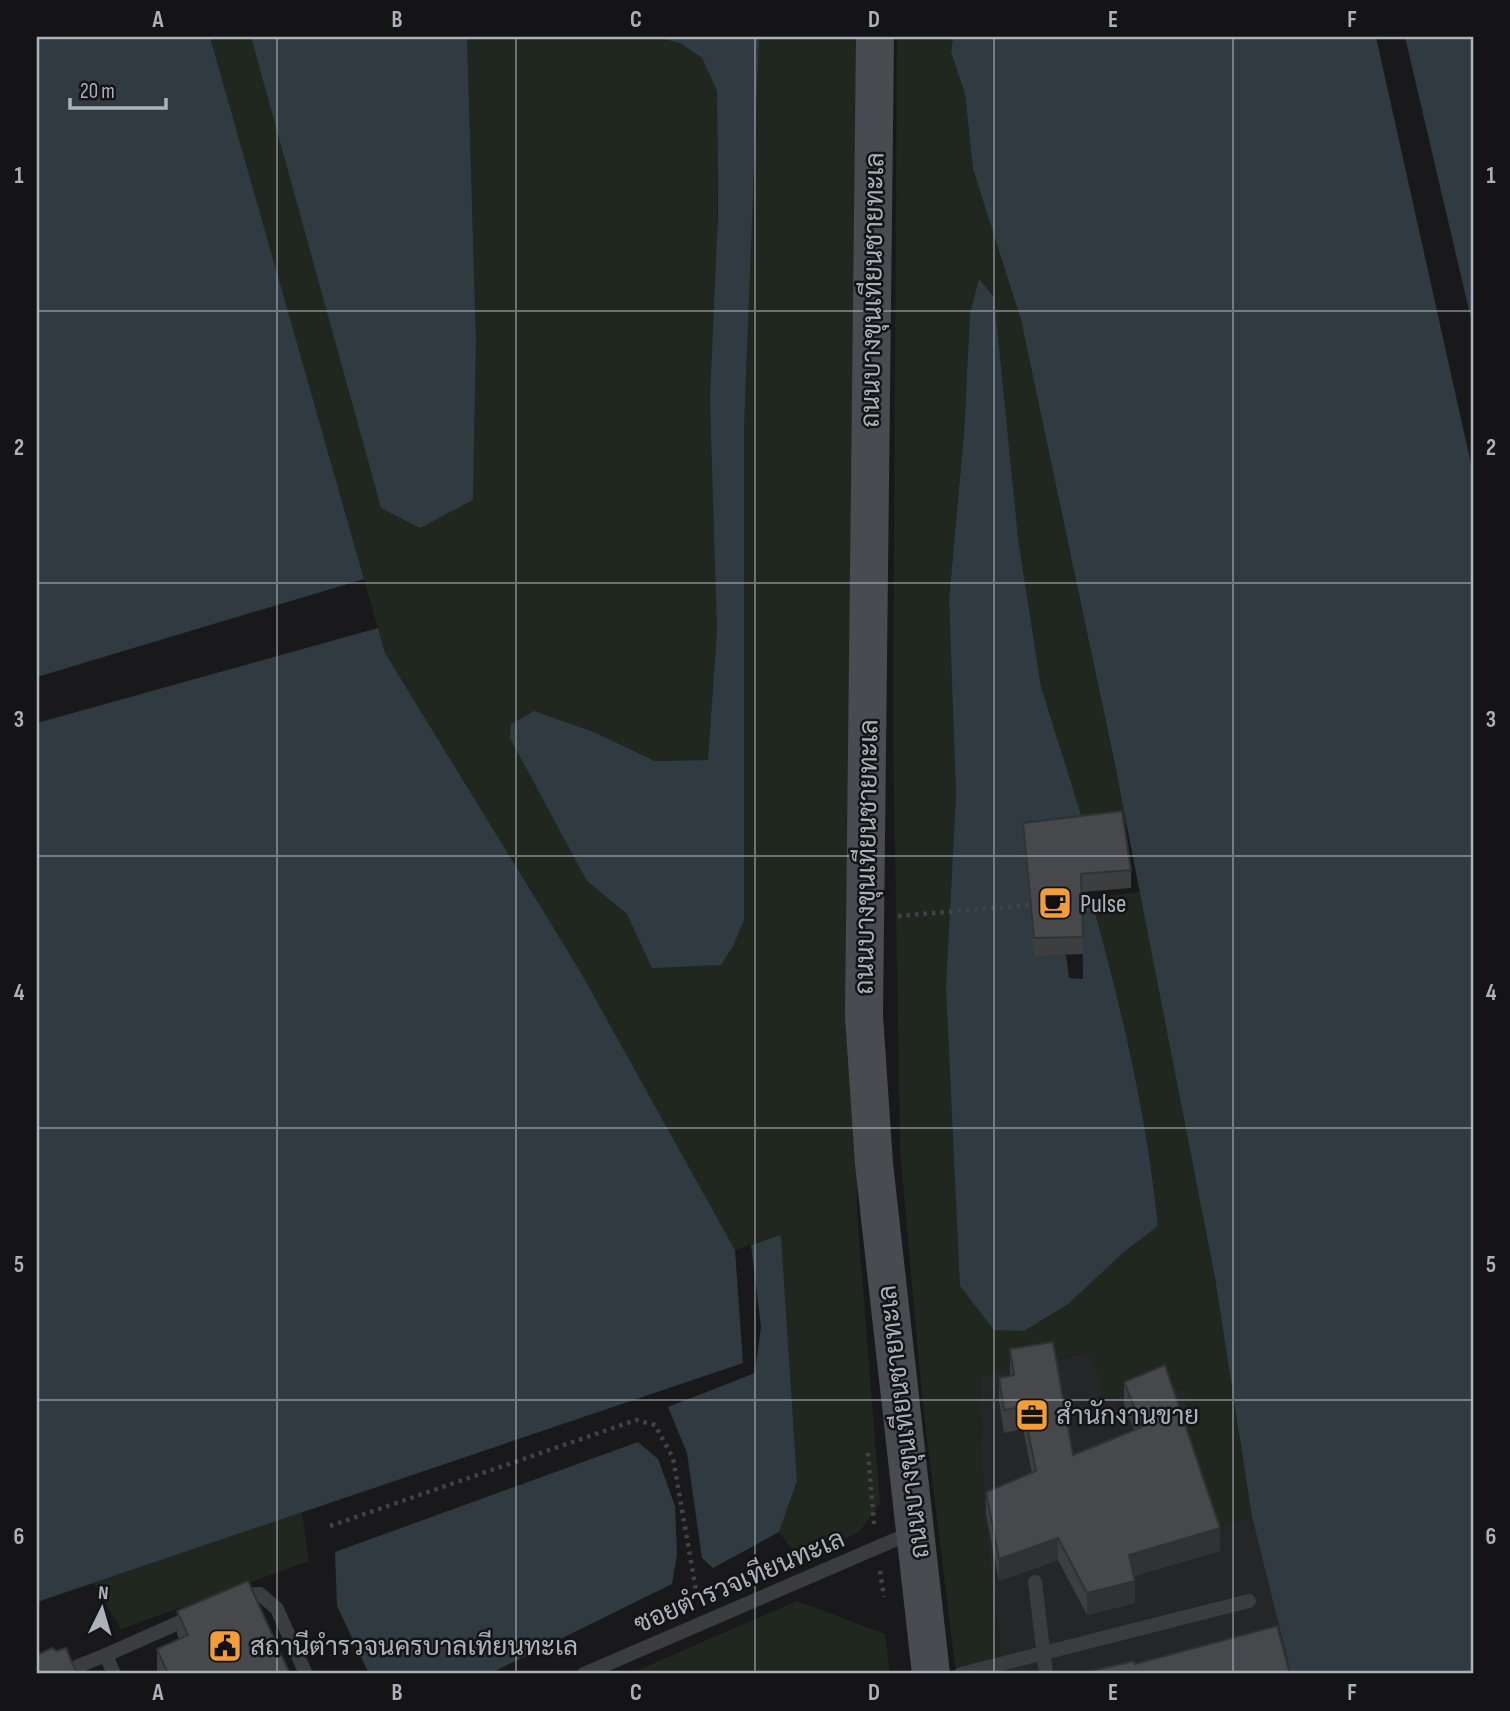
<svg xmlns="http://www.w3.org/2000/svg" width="1510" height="1711" viewBox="0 0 1510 1711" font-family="'Sofia Sans Condensed',Sarabun,sans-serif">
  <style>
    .built { fill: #252628 }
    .green { fill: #1f271f }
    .water { fill: #2f3b40 }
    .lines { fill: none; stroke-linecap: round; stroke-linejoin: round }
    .path { stroke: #404347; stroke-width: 4.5; stroke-dasharray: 3.5 5; stroke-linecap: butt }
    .lane { stroke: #3a3c40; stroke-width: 14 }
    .secondary { stroke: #484b50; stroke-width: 38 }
    .wall { fill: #3c3e40 }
    .shaded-wall { fill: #313234 }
    .building { fill: #46484b; stroke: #313234; stroke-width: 2 }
    .grid { fill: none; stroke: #acb2bb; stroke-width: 2; stroke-opacity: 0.55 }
    .labels { text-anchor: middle; stroke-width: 5; stroke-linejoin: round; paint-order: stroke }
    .street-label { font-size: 26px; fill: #acb2bb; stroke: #141416 }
    .poi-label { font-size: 26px; fill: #acb2bb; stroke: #141416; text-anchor: start }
    .neatline { fill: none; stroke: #acb2bb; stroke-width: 2.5 }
    .grid-label { font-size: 23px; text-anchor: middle; font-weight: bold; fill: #acb2bb }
  </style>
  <rect width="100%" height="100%" fill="#19191b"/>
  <path class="built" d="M 1092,1352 L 1106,1398 L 1186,1388 L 1186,1428 L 1217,1527 L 1252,1517 L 1291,1674 L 1003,1674 L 983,1511 L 979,1375 Z"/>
  <g class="green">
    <path d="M 210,37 L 251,37 L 381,508 L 473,500 L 476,340 L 467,37 L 655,37 L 680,43 L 702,58 L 717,91 L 717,629 L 708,760 L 655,761 L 594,732 L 534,711 L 587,881 L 627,914 L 721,965 L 759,37 L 856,37 L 857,1213 L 880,1504 L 859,1532 L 800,1561 L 779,1532 L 797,1481 L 781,1235 L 735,1250 L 580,971 L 385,653 Z"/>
    <path d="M 897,37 L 953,37 L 951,52 L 965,94 L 973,169 L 1021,320 L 1127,824 L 1083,821 L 1041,688 L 1018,538 L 970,314 L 964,433 L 949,600 L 956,795 L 946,986 L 1125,1251 L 1158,1226 C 1147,1116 1121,1005 1091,898 L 1140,892 L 1215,1278 L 1252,1517 L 1217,1527 L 1186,1428 L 1186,1388 L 1105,1398 L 1091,1352 L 979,1375 L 983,1511 L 1003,1674 L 956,1674 L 922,1397 L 900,1149 L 893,725 Z"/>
    <path d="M 302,1512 L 309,1561 L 121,1629 L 93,1583 Z"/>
    <path d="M 797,1601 L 885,1634 L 890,1674 L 629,1674 Z"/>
  </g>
  <g class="water">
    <path d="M 37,37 L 210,37 L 364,579 L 37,677 Z"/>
    <path d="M 251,37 L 467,37 L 476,340 L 473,500 L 420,528 L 381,508 Z"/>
    <path d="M 655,37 L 759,37 L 744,426 L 744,920 L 733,946 L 721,965 L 652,968 L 627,914 L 587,881 L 510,738 L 511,724 L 534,711 L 594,732 L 655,761 L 708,760 L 717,629 L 710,400 L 718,213 L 717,91 L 702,58 L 680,43 Z"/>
    <path d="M 953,37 L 1376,37 L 1473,473 L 1473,1674 L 1291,1674 L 1252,1517 L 1215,1278 L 1115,765 L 1021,320 L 973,169 L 965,94 L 951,52 Z"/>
    <path d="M 1405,37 L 1473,37 L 1473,327 Z"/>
    <path d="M 979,279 L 994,297 L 1018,538 L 1041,687 L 1083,821 L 1033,955 L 1066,955 L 1069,978 L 1083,979 L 1082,902 L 1091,898 C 1121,1005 1147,1116 1158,1226 L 1125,1251 L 1068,1304 L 1024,1331 L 994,1330 L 960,1286 L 946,986 L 956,795 L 949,600 L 964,433 L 970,314 Z"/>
    <path d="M 378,628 L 385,653 L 580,971 L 735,1250 L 743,1363 L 37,1602 L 37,723 Z"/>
    <path d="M 781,1235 L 797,1481 L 779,1532 L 713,1568 L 702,1558 L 687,1453 L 668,1407 L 755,1373 L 761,1327 L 751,1245 Z"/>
    <path d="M 638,1442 L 658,1459 L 675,1506 L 677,1554 L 672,1584 L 489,1674 L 369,1674 L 337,1606 L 335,1552 Z"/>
  </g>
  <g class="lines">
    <g class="path">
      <path d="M 898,916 L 1029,905"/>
      <path d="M 868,1453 L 874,1524"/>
      <path d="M 330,1526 L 636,1420 L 655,1425 L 673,1458 L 698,1602"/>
      <path d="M 880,1571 L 884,1597"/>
    </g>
    <g class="lane">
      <path d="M 1035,1582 L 1046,1674"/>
      <path d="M 235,1598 L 242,1595 L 260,1594 L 277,1609 L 306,1674"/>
      <path d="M 58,1674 L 106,1655"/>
      <path d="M 114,1674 L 106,1655 L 194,1616"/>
      <path d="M 584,1674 L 913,1532"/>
      <path d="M 961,1674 L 1249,1601"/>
    </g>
    <path class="secondary" d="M 875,37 L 864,1016 L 874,1164 L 931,1674"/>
  </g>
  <g class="wall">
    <path d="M 1023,823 L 1131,870 L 1131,888 L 1082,892 L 1083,954 L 1034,956 L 1023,841 Z"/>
    <path d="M 1010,1349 L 1073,1455 L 1134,1430 L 1124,1404 L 1124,1382 L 1220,1551 L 1134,1576 L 1135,1603 L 1087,1615 L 1058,1560 L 999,1581 L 986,1514 L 986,1492 L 1032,1473 L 1023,1429 L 1004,1433 L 999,1401 L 999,1378 L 1010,1376 Z"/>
    <path d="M 177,1611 L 290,1674 L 158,1674 L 157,1672 L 157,1649 L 179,1639 L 177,1634 Z"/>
  </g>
  <g class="shaded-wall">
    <path d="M 1220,1528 L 1220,1551 L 1129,1577 L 1129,1555 Z"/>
    <path d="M 1058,1538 L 1058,1560 L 999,1581 L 999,1559 Z"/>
    <path d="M 1135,1581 L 1135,1603 L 1087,1615 L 1087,1593 Z"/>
  </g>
  <g class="building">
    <path d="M 1122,811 L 1131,870 L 1081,874 L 1083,937 L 1034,938 L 1023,823 Z"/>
    <path d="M 1053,1342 L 1073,1455 L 1142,1427 L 1124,1382 L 1165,1365 L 1220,1528 L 1129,1555 L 1135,1581 L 1087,1593 L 1058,1538 L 999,1559 L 986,1492 L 1036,1471 L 1023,1407 L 1004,1410 L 999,1378 L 1014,1375 L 1010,1349 Z"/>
    <path d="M 248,1581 L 290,1674 L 168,1674 L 157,1649 L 188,1635 L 177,1611 Z"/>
    <path d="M 1277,1626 L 1290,1674 L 1078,1674 L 1134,1661 L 1135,1664 Z"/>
    <path d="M 52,1648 L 57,1651 L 66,1648 L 77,1674 L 37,1674 L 37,1655 Z"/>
  </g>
  <path class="grid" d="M 277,37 L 277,1674M 516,37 L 516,1674M 755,37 L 755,1674M 994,37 L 994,1674M 1233,37 L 1233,1674M 37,311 L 1473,311M 37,583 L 1473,583M 37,856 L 1473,856M 37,1128 L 1473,1128M 37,1400 L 1473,1400"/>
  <defs>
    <symbol id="cafe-square" viewBox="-11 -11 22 22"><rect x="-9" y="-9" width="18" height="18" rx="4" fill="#f39c3a" stroke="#141416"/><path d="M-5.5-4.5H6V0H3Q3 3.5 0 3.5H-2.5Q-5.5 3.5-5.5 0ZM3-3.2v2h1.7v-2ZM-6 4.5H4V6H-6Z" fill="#111"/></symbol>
    <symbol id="office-square" viewBox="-11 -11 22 22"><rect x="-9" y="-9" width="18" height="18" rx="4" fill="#f39c3a" stroke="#141416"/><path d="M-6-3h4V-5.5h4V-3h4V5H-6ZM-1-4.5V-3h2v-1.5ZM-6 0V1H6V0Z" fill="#111"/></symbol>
    <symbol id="civic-square" viewBox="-11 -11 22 22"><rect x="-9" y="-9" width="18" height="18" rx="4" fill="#f39c3a" stroke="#141416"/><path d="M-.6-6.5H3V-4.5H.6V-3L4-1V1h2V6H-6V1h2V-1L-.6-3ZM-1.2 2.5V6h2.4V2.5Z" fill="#111"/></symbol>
  </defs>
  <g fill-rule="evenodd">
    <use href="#cafe-square" x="1036" y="884" width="38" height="38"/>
    <use href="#office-square" x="1013" y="1396" width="38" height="38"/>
    <use href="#civic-square" x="206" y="1627" width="38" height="38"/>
  </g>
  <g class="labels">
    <g class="street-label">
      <text transform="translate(872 290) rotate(-89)" y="9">ถนนบางขุนเทียนชายทะเล</text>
      <text transform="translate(866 857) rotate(-89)" y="9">ถนนบางขุนเทียนชายทะเล</text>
      <text transform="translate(903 1422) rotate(-97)" y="9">ถนนบางขุนเทียนชายทะเล</text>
      <text transform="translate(739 1581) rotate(-23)" y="9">ซอยตำรวจเทียนทะเล</text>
    </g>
    <g class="poi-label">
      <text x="1080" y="912">Pulse</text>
      <text x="1056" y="1424">สำนักงานขาย</text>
      <text x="250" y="1655">สถานีตำรวจนครบาลเทียนทะเล</text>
    </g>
  </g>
  <rect width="1510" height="1711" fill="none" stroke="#141416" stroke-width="77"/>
  <g transform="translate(102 1609) rotate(5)" stroke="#141416" stroke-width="5" paint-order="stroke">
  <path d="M0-5L12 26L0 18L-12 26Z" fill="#acb2bb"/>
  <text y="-10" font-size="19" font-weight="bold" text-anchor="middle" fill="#acb2bb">N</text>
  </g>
  <path d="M70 98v10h96v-10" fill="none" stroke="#acb2bb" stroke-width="3.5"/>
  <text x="80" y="98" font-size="21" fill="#acb2bb" stroke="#141416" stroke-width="5" paint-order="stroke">20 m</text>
  <rect x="38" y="38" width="1434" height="1634" class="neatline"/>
  <g class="grid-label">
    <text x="158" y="27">A</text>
    <text x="397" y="27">B</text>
    <text x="636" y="27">C</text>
    <text x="874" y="27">D</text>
    <text x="1113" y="27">E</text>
    <text x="1352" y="27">F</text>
    <text x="19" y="183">1</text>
    <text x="1491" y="183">1</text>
    <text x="19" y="455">2</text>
    <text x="1491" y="455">2</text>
    <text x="19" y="727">3</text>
    <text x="1491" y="727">3</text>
    <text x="19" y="1000">4</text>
    <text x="1491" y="1000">4</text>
    <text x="19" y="1272">5</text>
    <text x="1491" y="1272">5</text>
    <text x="19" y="1544">6</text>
    <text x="1491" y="1544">6</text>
    <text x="158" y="1700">A</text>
    <text x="397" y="1700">B</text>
    <text x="636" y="1700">C</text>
    <text x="874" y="1700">D</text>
    <text x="1113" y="1700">E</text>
    <text x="1352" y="1700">F</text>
  </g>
</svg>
